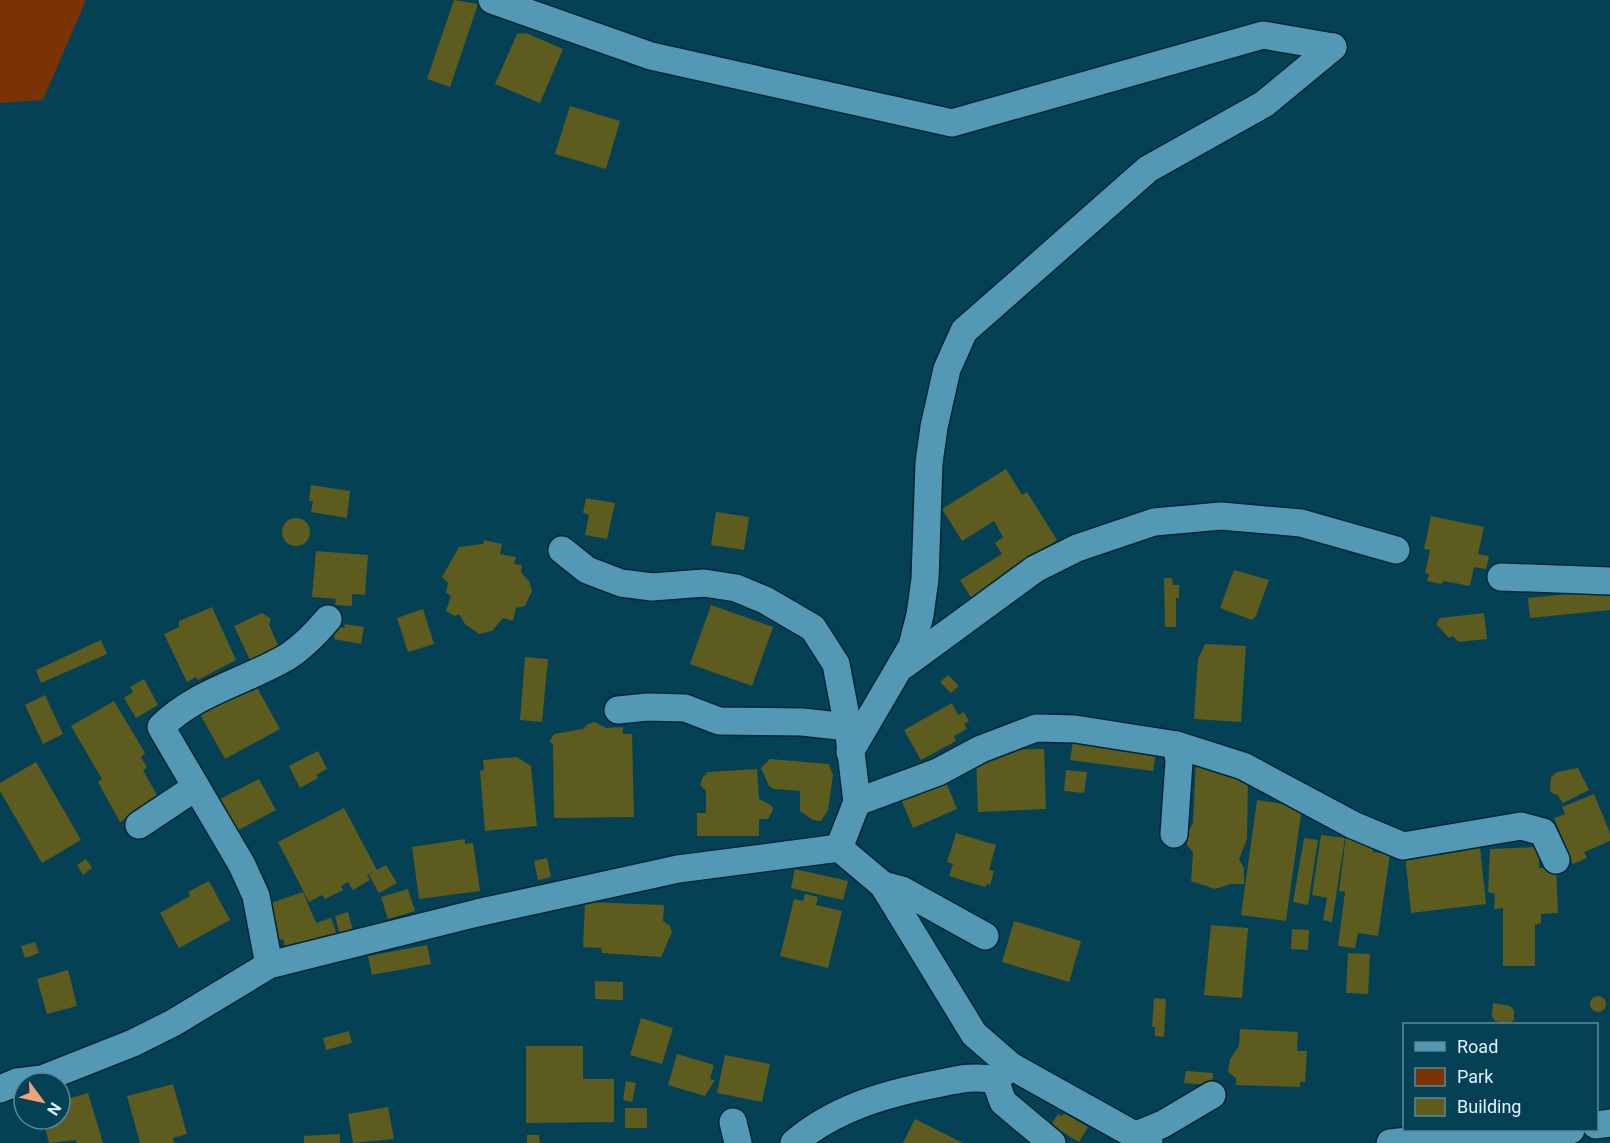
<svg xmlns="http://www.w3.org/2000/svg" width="1610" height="1143" viewBox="0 0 1610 1143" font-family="Roboto,sans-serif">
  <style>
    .green { fill: #793304 }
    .building { fill: #5d5b1e }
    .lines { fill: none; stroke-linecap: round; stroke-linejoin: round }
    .minor-casing { stroke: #002634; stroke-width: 30 }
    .minor { stroke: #5398b4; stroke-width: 27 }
  </style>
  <rect width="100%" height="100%" fill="#054155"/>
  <path class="green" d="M 0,0 L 86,0 L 43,100 L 0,103 Z"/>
  <g class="building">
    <path d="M 454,0 L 478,4 L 450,87 L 427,79 Z"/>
    <path d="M 526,33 L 563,49 L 540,103 L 495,84 L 517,34 Z"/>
    <path d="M 570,106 L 620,121 L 606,169 L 555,154 Z"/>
    <path d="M 1006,469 L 1022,495 L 1027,492 L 1057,540 L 972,599 L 960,580 L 1002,554 L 995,543 L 1003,537 L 994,521 L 962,541 L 942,509 Z"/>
    <path d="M 311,485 L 350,491 L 347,518 L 311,512 L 313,501 L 309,501 Z"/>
    <path d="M 586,498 L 615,503 L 607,539 L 585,535 L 589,515 L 583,513 Z"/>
    <path d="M 716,512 L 749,517 L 744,550 L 711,545 Z"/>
    <path d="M 1431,516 L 1484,527 L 1478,554 L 1489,556 L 1486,569 L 1474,567 L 1470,586 L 1444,581 L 1441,584 L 1427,581 L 1429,574 L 1425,573 L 1430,550 L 1424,549 Z"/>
    <circle cx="296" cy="532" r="14"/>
    <path d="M 484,540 L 502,544 L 500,554 L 516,557 L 514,564 L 522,565 L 521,572 L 529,581 L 532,591 L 525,606 L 516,608 L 513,621 L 503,618 L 492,631 L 479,634 L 465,624 L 459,614 L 455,616 L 446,611 L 451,596 L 446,593 L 448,583 L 442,577 L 459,547 L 483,544 Z"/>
    <path d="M 316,551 L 368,555 L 365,595 L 352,594 L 352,606 L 335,605 L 336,599 L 312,597 Z"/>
    <path d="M 1234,570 L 1269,580 L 1256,616 L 1252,620 L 1220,608 Z"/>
    <path d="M 1164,578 L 1172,578 L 1173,585 L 1179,585 L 1179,598 L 1176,598 L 1176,627 L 1165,627 Z"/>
    <path d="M 1610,590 L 1610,610 L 1530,618 L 1528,598 Z"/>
    <path d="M 711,605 L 773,627 L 752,686 L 690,664 Z"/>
    <path d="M 212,607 L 236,660 L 198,680 L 196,677 L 187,682 L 164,634 L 179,627 L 179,621 Z"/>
    <path d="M 423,609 L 434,644 L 408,652 L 397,618 Z"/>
    <path d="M 262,613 L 271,619 L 269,625 L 279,647 L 250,660 L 234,626 Z"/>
    <path d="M 1484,613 L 1487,639 L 1458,642 L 1453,636 L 1449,638 L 1436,624 L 1440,618 Z"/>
    <path d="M 345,624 L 364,627 L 361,644 L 334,639 L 336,626 L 344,628 Z"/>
    <path d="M 101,640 L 107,654 L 41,683 L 36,670 Z"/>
    <path d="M 1205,644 L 1246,646 L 1241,722 L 1194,719 L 1198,659 Z"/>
    <path d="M 525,657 L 548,659 L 542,722 L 520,720 Z"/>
    <path d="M 948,675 L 959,686 L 951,693 L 940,682 Z"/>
    <path d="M 144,679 L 158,705 L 136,718 L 124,698 L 133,692 L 130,687 Z"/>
    <path d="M 255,684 L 280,729 L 225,759 L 200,714 Z"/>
    <path d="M 45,695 L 63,734 L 43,744 L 25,705 Z"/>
    <path d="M 114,701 L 145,753 L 141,757 L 147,768 L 143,770 L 159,799 L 120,822 L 98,782 L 102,779 L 71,726 Z"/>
    <path d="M 952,703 L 958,715 L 964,712 L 969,721 L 964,724 L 967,729 L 954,736 L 956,741 L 921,760 L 904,730 Z"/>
    <path d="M 595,722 L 606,728 L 623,727 L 623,734 L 632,734 L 634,817 L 554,818 L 553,745 L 550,741 L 554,734 L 583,729 L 588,724 Z"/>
    <path d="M 1073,742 L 1156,753 L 1153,771 L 1070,760 Z"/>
    <path d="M 1044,749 L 1046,809 L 978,812 L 976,756 L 992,750 Z"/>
    <path d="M 318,751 L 327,769 L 316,775 L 318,778 L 300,788 L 289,766 Z"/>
    <path d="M 517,757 L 531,766 L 537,826 L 485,831 L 480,771 L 484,770 L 483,760 Z"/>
    <path d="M 770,759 L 829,764 L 833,775 L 828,810 L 821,821 L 813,820 L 800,811 L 800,791 L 774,789 L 769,786 L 761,768 Z"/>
    <path d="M 1196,759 L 1248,783 L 1247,839 L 1239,859 L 1244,868 L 1244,884 L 1231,884 L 1215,889 L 1191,881 L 1193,852 L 1187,845 L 1186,836 L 1193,823 Z"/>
    <path d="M 36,762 L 81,840 L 42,863 L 0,791 L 0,783 Z"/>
    <path d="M 1578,768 L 1589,790 L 1563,803 L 1557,795 L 1550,792 L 1551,777 L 1557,772 Z"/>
    <path d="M 757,769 L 759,799 L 772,806 L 773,810 L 768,819 L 759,819 L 759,836 L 697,836 L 697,813 L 706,813 L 706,791 L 700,785 L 703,777 L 708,772 Z"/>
    <path d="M 1066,770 L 1087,772 L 1084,793 L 1064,791 Z"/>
    <path d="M 259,779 L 276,810 L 231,834 L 214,802 Z"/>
    <path d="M 945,780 L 957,809 L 913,828 L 901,799 Z"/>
    <path d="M 1594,794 L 1610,833 L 1610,841 L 1584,852 L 1587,858 L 1573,864 L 1554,818 L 1565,814 L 1562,807 Z"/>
    <path d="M 1257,800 L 1302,807 L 1286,921 L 1241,915 Z"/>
    <path d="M 344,808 L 377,870 L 386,865 L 397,883 L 379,893 L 369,875 L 374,871 L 367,875 L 370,880 L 353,890 L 348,882 L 341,886 L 343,890 L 325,899 L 322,895 L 309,902 L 278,842 Z"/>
    <path d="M 956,833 L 996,845 L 989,870 L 994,871 L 990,885 L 987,884 L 985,887 L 949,876 L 953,864 L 947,862 Z"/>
    <path d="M 1321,835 L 1345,838 L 1332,922 L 1323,920 L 1327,898 L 1312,895 Z"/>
    <path d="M 1374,835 L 1373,852 L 1390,854 L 1378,936 L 1358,933 L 1355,948 L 1338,946 L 1345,892 L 1339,891 L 1346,836 Z"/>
    <path d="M 1304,838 L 1318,840 L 1308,905 L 1293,902 Z"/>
    <path d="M 465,839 L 465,844 L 473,843 L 480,891 L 419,899 L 412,847 Z"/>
    <path d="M 1480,847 L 1486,904 L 1411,913 L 1405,855 Z"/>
    <path d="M 1539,847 L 1539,868 L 1556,867 L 1558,913 L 1541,914 L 1541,923 L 1535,925 L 1535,966 L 1503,966 L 1503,908 L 1494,909 L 1495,894 L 1488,892 L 1490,849 Z"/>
    <path d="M 547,858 L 551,877 L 538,880 L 534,861 Z"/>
    <path d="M 86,859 L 92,868 L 83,875 L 77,865 Z"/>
    <path d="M 795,869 L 848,881 L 843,900 L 791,888 Z"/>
    <path d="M 209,881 L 230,920 L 179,948 L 160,913 L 190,896 L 188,892 Z"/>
    <path d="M 408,889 L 415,911 L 388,919 L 381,897 Z"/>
    <path d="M 303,892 L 316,923 L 331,918 L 339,940 L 288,957 L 283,939 L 277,941 L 265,905 Z"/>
    <path d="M 805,894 L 818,897 L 816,905 L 842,911 L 828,968 L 780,956 L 794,899 L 803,901 Z"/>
    <path d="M 585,902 L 664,905 L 663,921 L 670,926 L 672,932 L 661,957 L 602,953 L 601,948 L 583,947 Z"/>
    <path d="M 348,912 L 354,935 L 341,939 L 335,916 Z"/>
    <path d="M 1014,921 L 1081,941 L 1069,982 L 1002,962 Z"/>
    <path d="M 1211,925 L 1248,928 L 1242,998 L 1204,995 Z"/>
    <path d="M 1292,929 L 1309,930 L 1308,950 L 1291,949 Z"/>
    <path d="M 35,942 L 39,953 L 25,958 L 21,946 Z"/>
    <path d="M 427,945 L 431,964 L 372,975 L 368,956 Z"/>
    <path d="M 1348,953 L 1370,954 L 1368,994 L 1346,993 Z"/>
    <path d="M 68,970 L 77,1006 L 47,1014 L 37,979 Z"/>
    <path d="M 595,981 L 623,982 L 623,1000 L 595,999 Z"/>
    <circle cx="1598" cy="1004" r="8"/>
    <path d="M 1154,998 L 1166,999 L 1164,1037 L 1155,1036 L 1155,1027 L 1152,1027 Z"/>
    <path d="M 1493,1003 L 1510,1006 L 1514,1010 L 1514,1020 L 1508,1024 L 1495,1021 L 1492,1016 Z"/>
    <path d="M 641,1018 L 673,1028 L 662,1064 L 630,1055 Z"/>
    <path d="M 1240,1029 L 1298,1032 L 1297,1051 L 1307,1051 L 1305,1082 L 1300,1082 L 1300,1087 L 1236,1085 L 1236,1078 L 1228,1072 L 1230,1059 L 1239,1046 Z"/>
    <path d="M 349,1031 L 352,1043 L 326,1050 L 323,1038 Z"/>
    <path d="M 526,1046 L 583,1046 L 583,1079 L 614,1079 L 614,1122 L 526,1123 Z"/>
    <path d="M 677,1054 L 714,1065 L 710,1079 L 715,1080 L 705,1096 L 668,1085 Z"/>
    <path d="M 725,1055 L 770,1064 L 762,1102 L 717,1093 Z"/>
    <path d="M 1186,1071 L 1213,1073 L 1212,1085 L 1184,1083 Z"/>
    <path d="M 626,1081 L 636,1083 L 632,1102 L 623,1100 Z"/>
    <path d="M 173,1084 L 187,1134 L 173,1138 L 174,1143 L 140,1143 L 127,1096 Z"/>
    <path d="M 88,1093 L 103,1143 L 77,1143 L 76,1140 L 49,1143 L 45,1127 L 39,1126 L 34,1119 L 60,1119 L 60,1101 Z"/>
    <path d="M 388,1107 L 394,1139 L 353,1143 L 348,1114 Z"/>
    <rect x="625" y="1108" width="22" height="20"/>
    <path d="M 1064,1113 L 1088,1127 L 1079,1142 L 1051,1125 L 1058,1114 L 1062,1116 Z"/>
    <path d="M 915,1119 L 963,1143 L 903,1143 Z"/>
    <path d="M 340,1134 L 340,1143 L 304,1143 L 304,1136 Z"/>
    <path d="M 527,1135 L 539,1135 L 540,1143 L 527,1143 Z"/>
  </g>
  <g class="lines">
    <defs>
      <g id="minor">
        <path d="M 492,0 L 651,56 L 952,123 L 1263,35 L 1333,47"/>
        <path d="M 562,550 L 587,570 L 621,583 L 652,587 L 704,583 L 736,588 L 765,600 L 813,628 L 836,664 L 848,727 L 857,802 L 839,848"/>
        <path d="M 1501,577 L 1610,581"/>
        <path d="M 904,665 L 1035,569 L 1077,548 L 1154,522 L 1221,516 L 1301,523 L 1396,550"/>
        <path d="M 618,710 L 648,707 L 685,708 L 719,721 L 802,722 L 848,727"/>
        <path d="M 850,752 L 912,646 L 920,615 L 925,579 L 929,463 L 934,427 L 947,369 L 964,331 L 1148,169 L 1264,104 L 1333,47"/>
        <path d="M 857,802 L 938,772 L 981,749 L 1036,728 L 1075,729 L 1177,745 L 1243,766 L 1353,825 L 1403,846 L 1521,826 L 1543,832 L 1556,860"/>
        <path d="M 139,825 L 196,787"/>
        <path d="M 1174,834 L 1179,762 L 1177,745"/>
        <path d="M 883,885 L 902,890 L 985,936"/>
        <path d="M 269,965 L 256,896 L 242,865 L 161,727 C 195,692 247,681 287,657 C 303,647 316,633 328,619"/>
        <path d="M 1008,1069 L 995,1080 L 1003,1102 L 1052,1143"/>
        <path d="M 0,1089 L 17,1082 L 42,1079 L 133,1043 L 173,1023 L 269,965 L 477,913 L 678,869 L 839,848 L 883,885 L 974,1034 L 1011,1066 L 1149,1143"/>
        <path d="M 733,1122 L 738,1143"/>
        <path d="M 1596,1125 L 1610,1123"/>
        <path d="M 1134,1136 L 1163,1124 L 1212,1095"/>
        <path d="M 794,1143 C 835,1108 885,1094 936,1084 C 956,1080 975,1075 995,1080"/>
        <path d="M 1390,1143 L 1455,1136 L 1571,1130"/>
      </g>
    </defs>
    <use href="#minor" class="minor-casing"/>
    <use href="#minor" class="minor"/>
  </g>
  <rect x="1403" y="1023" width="195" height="108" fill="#054155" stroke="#5c8898" stroke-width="1.5"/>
  <rect x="1415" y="1042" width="30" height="9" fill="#5398b4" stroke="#5c8898" stroke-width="1.5"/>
  <text x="1457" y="1053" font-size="18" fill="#dff3fc">Road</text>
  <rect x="1415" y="1068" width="30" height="18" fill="#793304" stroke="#5c8898" stroke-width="1.5"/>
  <text x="1457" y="1083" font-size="18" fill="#dff3fc">Park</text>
  <rect x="1415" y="1098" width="30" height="18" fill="#5d5b1e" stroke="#5c8898" stroke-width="1.5"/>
  <text x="1457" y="1113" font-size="18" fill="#dff3fc">Building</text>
  <g transform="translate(42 1101) rotate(123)"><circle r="28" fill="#054155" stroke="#5c8898" stroke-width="1.5"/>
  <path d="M0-4.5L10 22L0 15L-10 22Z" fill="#f1a27b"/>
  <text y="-9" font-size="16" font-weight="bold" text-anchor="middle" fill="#dff3fc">N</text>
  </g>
</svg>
